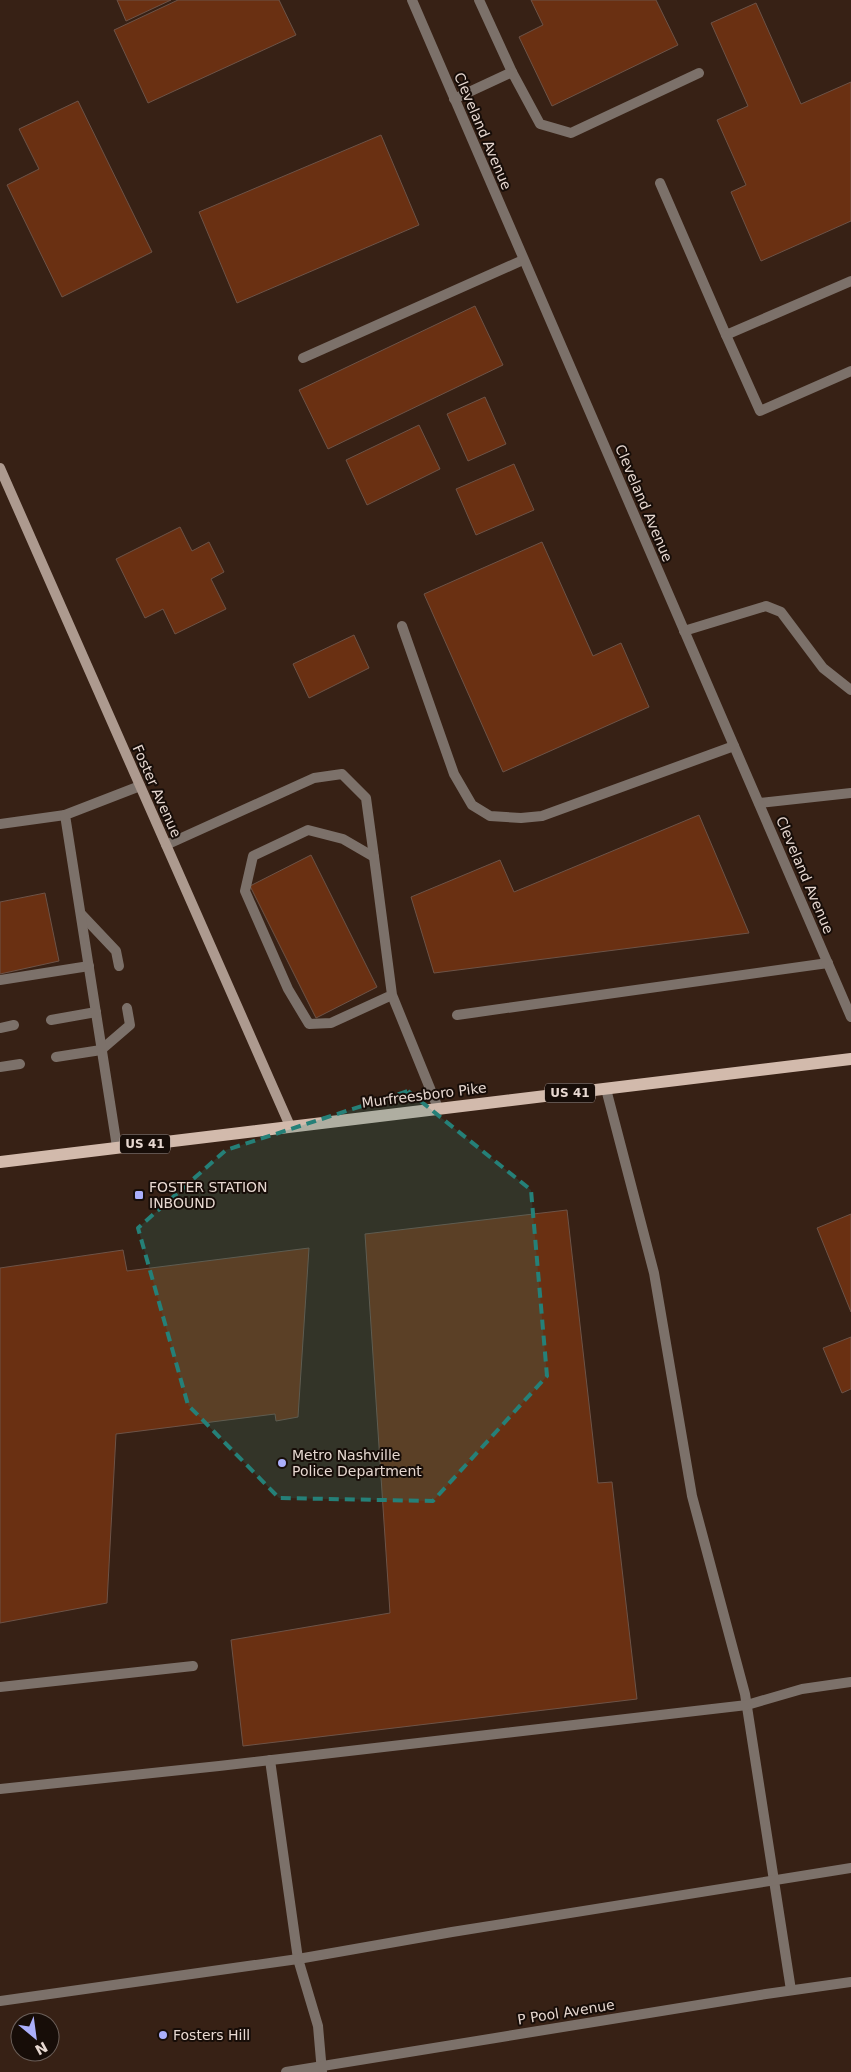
<svg xmlns="http://www.w3.org/2000/svg" width="851" height="2072" viewBox="0 0 851 2072" font-family="'DejaVu Sans',sans-serif">
  <style>
    .building { fill: #6a3012; stroke: #6d5347 }
    .lines { fill: none; stroke-linecap: round; stroke-linejoin: round }
    .service { stroke: #7c716a; stroke-width: 10 }
    .minor { stroke: #7c716a; stroke-width: 10 }
    .secondary { stroke: #ad9a8f; stroke-width: 10 }
    .primary { stroke: #d2baac; stroke-width: 12 }
    .marked { fill: #258078; fill-opacity: 0.2; stroke: #258078; stroke-width: 4; stroke-dasharray: 10 6; stroke-linejoin: round }
    .poi-dot { fill: #abaffb; stroke: #170d08; stroke-width: 2 }
    .labels { text-anchor: middle; stroke-width: 4; stroke-linejoin: round; paint-order: stroke }
    .shield { fill: #170d08; stroke: #a99b95; stroke-width: 1 }
    .shield-label { font-size: 12px; font-weight: bold; fill: #e7d8d1 }
    .street-label { font-size: 14px; fill: #e7d8d1; stroke: #170d08 }
    .poi-label { font-size: 14px; fill: #e7d8d1; stroke: #170d08; text-anchor: start }
  </style>
  <rect width="100%" height="100%" fill="#372115"/>
  <g class="building">
    <path d="M 117,0 L 171,0 L 126,21 Z"/>
    <path d="M 178,0 L 279,0 L 296,35 L 148,103 L 114,30 Z"/>
    <path d="M 531,0 L 656,0 L 678,45 L 552,106 L 519,37 L 543,25 Z"/>
    <path d="M 756,3 L 801,104 L 851,82 L 851,221 L 761,261 L 731,192 L 746,185 L 717,120 L 748,106 L 711,23 Z"/>
    <path d="M 78,101 L 152,252 L 62,297 L 7,185 L 39,169 L 19,129 Z"/>
    <path d="M 381,135 L 419,225 L 237,303 L 199,212 Z"/>
    <path d="M 475,306 L 503,365 L 328,449 L 299,390 Z"/>
    <path d="M 485,397 L 506,444 L 468,461 L 447,414 Z"/>
    <path d="M 419,425 L 440,469 L 367,505 L 346,460 Z"/>
    <path d="M 514,464 L 534,510 L 476,535 L 456,489 Z"/>
    <path d="M 180,527 L 192,551 L 209,542 L 224,572 L 211,579 L 226,609 L 175,634 L 163,609 L 145,618 L 116,559 Z"/>
    <path d="M 542,542 L 593,656 L 621,643 L 649,707 L 503,772 L 424,594 Z"/>
    <path d="M 354,635 L 369,668 L 309,698 L 293,664 Z"/>
    <path d="M 699,815 L 749,933 L 434,973 L 411,897 L 500,860 L 514,892 Z"/>
    <path d="M 311,855 L 377,987 L 316,1018 L 250,886 Z"/>
    <path d="M 45,893 L 59,961 L 0,974 L 0,902 Z"/>
    <path d="M 567,1210 L 598,1483 L 612,1482 L 637,1699 L 243,1746 L 231,1640 L 390,1613 L 365,1234 Z"/>
    <path d="M 851,1214 L 851,1312 L 817,1228 Z"/>
    <path d="M 309,1248 L 298,1417 L 276,1421 L 275,1414 L 116,1434 L 107,1603 L 0,1623 L 0,1268 L 123,1250 L 127,1271 Z"/>
    <path d="M 851,1337 L 851,1389 L 842,1393 L 823,1348 Z"/>
  </g>
  <g class="lines">
    <g class="service">
      <path d="M 479,0 L 512,72"/>
      <path d="M 454,99 L 512,72 L 540,124 L 571,133 L 699,73"/>
      <path d="M 660,183 L 726,335 L 851,281"/>
      <path d="M 726,335 L 760,411 L 851,371"/>
      <path d="M 303,358 L 523,260"/>
      <path d="M 402,626 L 454,774 L 472,805 L 490,816 L 521,818 L 542,816 L 734,746"/>
      <path d="M 684,631 L 766,606 L 781,612 L 823,668 L 851,690"/>
      <path d="M 759,803 L 851,793"/>
      <path d="M 0,824 L 65,815"/>
      <path d="M 166,845 L 314,778 L 342,774 L 366,798 L 374,857"/>
      <path d="M 81,914 L 116,951 L 119,966"/>
      <path d="M 0,980 L 89,966"/>
      <path d="M 392,995 L 331,1023 L 309,1024 L 288,989 L 245,891 L 253,856 L 308,830 L 343,839 L 374,857 L 392,995 L 438,1108"/>
      <path d="M 457,1015 L 828,963"/>
      <path d="M 51,1020 L 96,1012"/>
      <path d="M 0,1028 L 14,1025"/>
      <path d="M 56,1057 L 101,1050 L 130,1025 L 127,1008"/>
      <path d="M 0,1067 L 20,1064"/>
      <path d="M 606,1089 L 654,1273 L 692,1496 L 745,1694 L 791,1990"/>
      <path d="M 117,1147 L 65,815 L 140,786"/>
      <path d="M 0,1687 L 193,1666"/>
      <path d="M 270,1760 L 298,1959 L 318,2026 L 322,2072"/>
      <path d="M 0,1789 L 219,1766 L 747,1705 L 802,1689 L 851,1682"/>
      <path d="M 0,2001 L 298,1959 L 452,1932 L 851,1868"/>
    </g>
    <g class="minor">
      <path d="M 412,0 L 851,1017"/>
      <path d="M 286,2072 L 766,1994 L 851,1982"/>
    </g>
    <path class="secondary" d="M 0,468 L 290,1126"/>
    <path class="primary" d="M 0,1162 L 851,1059"/>
  </g>
  <path class="marked" d="M 408,1091 L 531,1190 L 547,1376 L 433,1501 L 279,1498 L 188,1405 L 138,1228 L 226,1150 Z"/>
  <g class="poi-dot">
    <rect x="134" y="1190" width="10" height="10" rx="2.5"/>
    <circle cx="282" cy="1463" r="5"/>
    <circle cx="163" cy="2035" r="5"/>
  </g>
  <g class="labels">
    <g class="shield">
      <rect x="545" y="1083.5" width="50" height="19" rx="4"/>
      <rect x="120" y="1134.5" width="50" height="19" rx="4"/>
    </g>
    <g class="shield-label">
      <text x="570" y="1097">US 41</text>
      <text x="145" y="1148">US 41</text>
    </g>
    <g class="street-label">
      <text transform="translate(483 131) rotate(67)" y="5">Cleveland Avenue</text>
      <text transform="translate(644 503) rotate(67)" y="5">Cleveland Avenue</text>
      <text transform="translate(157 791) rotate(66)" y="5">Foster Avenue</text>
      <text transform="translate(805 875) rotate(67)" y="5">Cleveland Avenue</text>
      <text transform="translate(424 1095) rotate(-7)" y="5">Murfreesboro Pike</text>
      <text transform="translate(566 2012) rotate(-9)" y="5">P Pool Avenue</text>
    </g>
    <g class="poi-label">
      <text x="149" y="1192">FOSTER STATION<tspan x="149" dy="16">INBOUND</tspan></text>
      <text x="292" y="1460">Metro Nashville<tspan x="292" dy="16">Police Department</tspan></text>
      <text x="173" y="2040">Fosters Hill</text>
    </g>
  </g>
  <g transform="translate(35 2037) rotate(151)"><circle r="24" fill="#170d08" stroke="#6a5e58"/>
  <path d="M0-4L9 19L0 12L-9 19Z" fill="#abaffb"/>
  <text y="-8" font-size="14" font-weight="bold" text-anchor="middle" fill="#e7d8d1">N</text>
  </g>
</svg>
